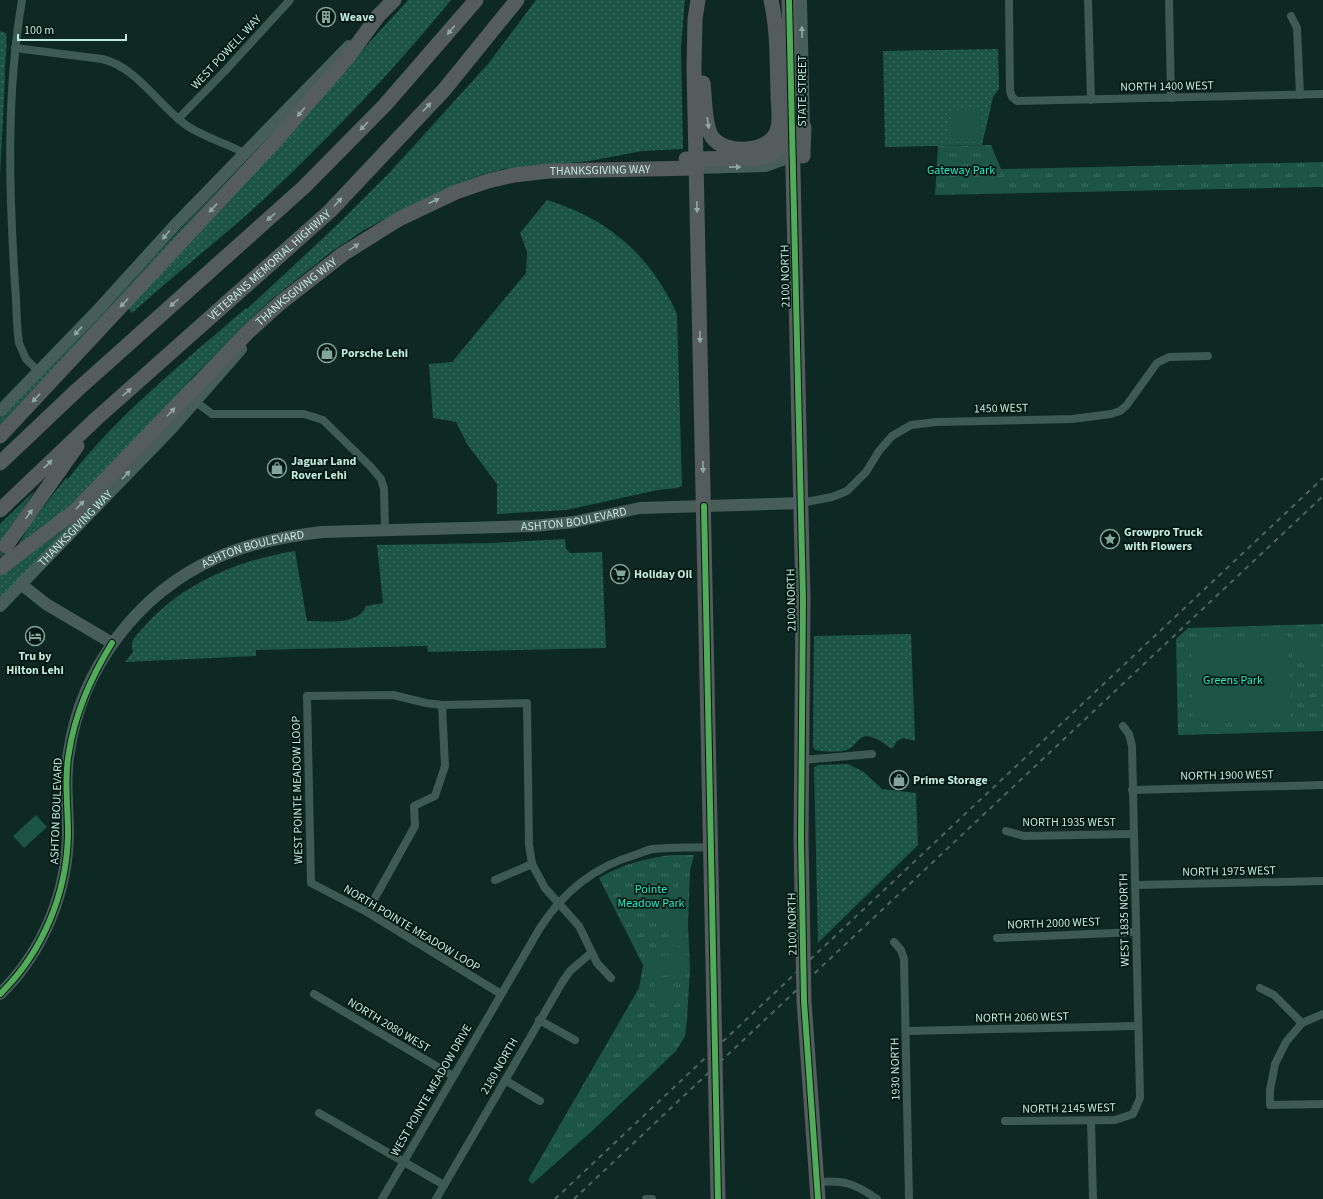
<svg xmlns="http://www.w3.org/2000/svg" width="1323" height="1199" viewBox="0 0 1323 1199" font-family="'Source Sans 3',sans-serif">
  <style>
    .grass { fill: url(#grass-dots) }
    .park { fill: url(#park-tufts) }
    .garden { fill: #1c5446 }
    .lines { fill: none; stroke-linecap: round; stroke-linejoin: round }
    .highway-tunnel { stroke: #29453f; stroke-width: 15; stroke-dasharray: 15 8; stroke-linecap: butt }
    .street { stroke: #3d5a53; stroke-width: 8 }
    .secondary { stroke: #475d59; stroke-width: 12 }
    .highway { stroke: #545c5d; stroke-width: 15 }
    .rail { stroke: #4e655f; stroke-width: 2; stroke-dasharray: 5 5; stroke-linecap: butt }
    .cycleway-casing { stroke: #011812; stroke-width: 8 }
    .cycleway { stroke: #51ab58; stroke-width: 6 }
    .oneway { fill: #90a9a3 }
    .oneway2 { fill: #8ba9a1 }
    .labels { text-anchor: middle; stroke-width: 3.5; stroke-linejoin: round; paint-order: stroke }
    .poi-label { font-size: 12px; font-weight: bold; fill: #c2e8dc; stroke: #011812; text-anchor: start }
    .street-label { font-size: 12px; fill: #c2e8dc; stroke: #011812 }
    .park-label { font-size: 12px; fill: #24ebc3; stroke: #011812 }
  </style>
  <defs>
    <pattern id="grass-dots" width="8" height="8" patternUnits="userSpaceOnUse"><rect width="8" height="8" fill="#1c5446"/><path d="M2 2h.1M6 6h.1" fill="none" stroke="#3b6d60" stroke-width="1.8" stroke-linecap="round"/></pattern>
    <pattern id="park-tufts" width="24" height="20" patternUnits="userSpaceOnUse"><rect width="24" height="20" fill="#1c5446"/><path d="M3 7l-1-3M5 7V3M7 7l1-3M15 17l-1-3M17 17v-4M19 17l1-3" fill="none" stroke="#3b6d60"/></pattern>
  </defs>
  <rect width="100%" height="100%" fill="#0e2823"/>
  <g class="grass">
    <path d="M 408,0 L 451,0 C 393,71 329,138 262,201 C 220,239 173,276 132,313 L 128,308 Z"/>
    <path d="M 536,0 L 685,0 L 681,47 L 683,149 L 642,151 L 590,161 L 504,169 L 484,174 L 454,185 L 406,208 L 364,230 L 330,253 L 273,298 L 191,379 L 182,396 L 73,507 L 14,552 L 30,524 L 66,478 L 68,479 C 118,414 184,362 246,308 L 247,309 L 336,226 L 390,172 L 488,64 Z"/>
    <path d="M 0,31 L 6,33 C 8,48 4,63 5,78 L 0,176 Z"/>
    <path d="M 998,49 L 999,89 L 993,97 L 982,145 L 885,147 L 883,51 Z"/>
    <path d="M 262,143 L 44,380 L 0,425 L 0,419 C 90,330 173,234 262,143 Z"/>
    <path d="M 547,200 C 609,219 650,255 677,314 L 682,486 L 677,488 L 658,490 L 566,510 L 497,514 L 497,484 L 467,444 L 456,422 L 433,418 L 429,364 L 452,362 L 526,273 L 527,252 L 520,233 Z"/>
    <path d="M 33,492 L 34,492 L 0,544 L 0,524 Z"/>
    <path d="M 75,519 L 77,519 L 0,598 L 0,575 L 44,544 Z"/>
    <path d="M 565,539 L 566,549 L 570,553 L 602,552 L 606,648 L 428,652 L 427,646 L 256,650 L 256,656 L 125,662 L 133,652 C 129,641 136,636 143,628 C 181,584 238,560 295,551 L 307,621 C 326,621 358,626 366,606 L 383,603 L 377,545 L 492,543 Z"/>
    <path d="M 911,634 L 915,741 L 903,738 L 897,741 L 892,749 C 885,744 876,737 867,736 C 859,736 856,745 849,749 C 841,753 824,752 815,750 L 813,746 L 814,636 Z"/>
    <path d="M 848,764 L 864,772 L 882,789 L 916,793 L 918,845 L 818,943 L 814,767 L 818,765 Z"/>
  </g>
  <g class="park">
    <path d="M 991,145 L 1001,169 L 1323,162 L 1323,187 L 935,195 L 938,146 Z"/>
    <path d="M 1323,624 L 1323,731 L 1178,735 L 1176,639 L 1188,628 Z"/>
    <path d="M 672,855 L 694,855 L 690,871 L 688,924 L 690,969 L 687,1020 L 685,1036 L 676,1051 L 592,1131 L 532,1184 L 528,1180 L 639,988 L 643,965 L 599,878 C 622,864 646,858 672,855 Z"/>
  </g>
  <g class="garden">
    <path d="M 981,107 L 982,137 L 978,142 L 949,142 C 948,111 950,108 981,107 Z"/>
    <path d="M 995,176 L 995,189 L 978,190 L 977,177 Z"/>
    <path d="M 1288,635 L 1291,720 L 1193,722 L 1191,638 Z"/>
    <rect x="1297" y="639" width="20" height="20"/>
    <path d="M 36,815 L 47,827 L 24,848 L 13,836 Z"/>
    <path d="M 678,882 L 687,882 L 686,944 L 672,948 L 666,953 L 663,953 C 658,946 665,939 669,935 L 657,912 L 661,894 L 678,890 Z"/>
    <path d="M 688,955 L 689,974 L 649,976 L 649,956 Z"/>
    <circle cx="664" cy="995" r="14"/>
  </g>
  <g class="lines">
    <path class="highway-tunnel" d="M 0,556 L 6,546"/>
    <g class="street">
      <path d="M 22,0 C 6,95 9,189 15,285 C 17,305 16,324 19,343 L 26,359 L 39,372"/>
      <path d="M 1009,0 L 1010,91 L 1012,97 L 1017,101 L 1323,94"/>
      <path d="M 1088,0 L 1091,100"/>
      <path d="M 1169,0 L 1171,98"/>
      <path d="M 1291,16 L 1297,28 L 1300,95"/>
      <path d="M 15,48 L 102,59 C 137,67 157,104 186,125 C 203,137 226,143 244,153"/>
      <path d="M 178,119 L 224,72 L 290,0"/>
      <path d="M 196,402 L 212,414 L 304,414 L 323,420 L 371,467 L 381,479 L 384,489 L 385,530"/>
      <path d="M 801,503 L 832,497 L 847,491 L 866,472 L 879,451 L 892,436 L 911,425 L 936,422 L 1072,419 L 1111,414 L 1120,411 L 1126,406 L 1157,363 L 1169,357 L 1208,356"/>
      <path d="M 802,760 L 872,754"/>
      <path d="M 1132,790 L 1323,785"/>
      <path d="M 1006,831 L 1024,836 L 1133,834"/>
      <path d="M 495,880 L 532,864"/>
      <path d="M 1135,885 L 1323,881"/>
      <path d="M 367,912 L 415,826 L 414,806 L 435,796 L 445,766 L 442,705"/>
      <path d="M 997,938 L 1136,932"/>
      <path d="M 894,942 L 901,950 L 904,959 L 909,1199"/>
      <path d="M 1260,988 L 1274,995 L 1302,1023"/>
      <path d="M 314,994 L 453,1076"/>
      <path d="M 501,994 L 367,912 L 311,883 L 307,696 L 393,695 L 426,703 L 442,705 L 527,703 L 529,845 L 532,864 L 545,888 L 579,926 L 597,963 L 611,978"/>
      <path d="M 1323,1014 L 1302,1023 L 1286,1042 L 1275,1064 L 1270,1090 L 1270,1105 L 1323,1104"/>
      <path d="M 539,1020 L 575,1040"/>
      <path d="M 906,1031 L 1138,1026"/>
      <path d="M 505,1080 L 540,1101"/>
      <path d="M 319,1113 L 444,1185"/>
      <path d="M 1005,1121 L 1115,1120 L 1133,1114 L 1140,1098 L 1132,746 L 1129,734 L 1123,726"/>
      <path d="M 1091,1121 L 1093,1199"/>
      <path d="M 817,1182 C 844,1180 854,1183 877,1199"/>
      <path d="M 382,1199 L 540,928 C 563,892 594,867 635,855 C 641,853 647,850 653,849 C 672,847 692,848 711,847"/>
      <path d="M 436,1199 L 563,981 L 570,971 L 591,953"/>
      <path d="M 646,1199 L 652,1199"/>
    </g>
    <g class="secondary">
      <path d="M 696,168 L 765,166 L 782,160 L 795,147 L 804,127 L 801,0"/>
      <path d="M 0,411 L 96,312 L 175,225 L 349,46"/>
      <path d="M 21,584 L 46,604 L 112,643"/>
      <path id="s1" d="M 0,606 L 171,429 L 241,349"/>
      <path id="s2" d="M 0,994 C 43,952 67,893 68,834 C 68,806 64,779 69,752 C 81,668 138,593 216,558 C 250,543 286,536 322,532 L 533,526 L 574,522 L 640,508 L 801,503"/>
    </g>
    <g class="highway">
      <path d="M 698,0 L 695,19 L 694,67 L 718,1199"/>
      <path d="M 789,0 L 803,599 L 801,840 L 804,1001 L 818,1199"/>
      <path d="M 703,83 C 705,97 704,125 712,137 C 725,155 769,153 777,131 C 781,120 778,106 778,94 C 777,63 778,31 771,0"/>
      <path d="M 803,156 L 804,127"/>
      <path d="M 686,159 L 756,158 C 773,156 787,145 792,128"/>
      <path d="M 0,436 L 277,139 L 348,57 L 378,16 L 394,0"/>
      <path d="M 0,463 L 76,391 L 304,187 L 385,105 L 476,0"/>
      <path id="s3" d="M 0,510 L 97,418 L 330,211 L 444,90 L 517,0"/>
      <path d="M 6,546 L 77,446"/>
      <path id="s4" d="M 0,568 L 75,511 L 248,332 L 280,303 L 343,254 L 399,219 L 456,192 L 488,181 L 514,175 L 549,171 L 696,168"/>
    </g>
    <g class="rail">
      <path d="M 555,1199 L 1323,478"/>
      <path d="M 574,1199 L 1323,496"/>
    </g>
    <defs>
      <g id="cycleway">
        <path d="M 789,0 L 803,599 L 801,840 L 804,1001 L 818,1199"/>
        <path d="M 704,506 L 718,1199"/>
        <path d="M 0,994 C 43,952 67,893 68,834 C 68,806 64,779 69,752 C 75,713 91,677 112,643"/>
      </g>
    </defs>
    <use href="#cycleway" class="cycleway-casing"/>
    <use href="#cycleway" class="cycleway"/>
  </g>
  <defs><path id="oneway-solid" d="M-6-.8H1V-3.2L6.5 0L1 3.2V.8H-6Z"/></defs>
  <g class="oneway">
    <use href="#oneway-solid" transform="translate(451 30) rotate(130)"/>
    <use href="#oneway-solid" transform="translate(427 107) rotate(-47)"/>
    <use href="#oneway-solid" transform="translate(301 112) rotate(131)"/>
    <use href="#oneway-solid" transform="translate(708 123) rotate(82)"/>
    <use href="#oneway-solid" transform="translate(364 126) rotate(134)"/>
    <use href="#oneway-solid" transform="translate(434 201) rotate(-25)"/>
    <use href="#oneway-solid" transform="translate(338 202) rotate(-47)"/>
    <use href="#oneway-solid" transform="translate(697 207) rotate(89)"/>
    <use href="#oneway-solid" transform="translate(213 208) rotate(133)"/>
    <use href="#oneway-solid" transform="translate(271 217) rotate(138)"/>
    <use href="#oneway-solid" transform="translate(354 247) rotate(-34)"/>
    <use href="#oneway-solid" transform="translate(124 303) rotate(133)"/>
    <use href="#oneway-solid" transform="translate(174 303) rotate(138)"/>
    <use href="#oneway-solid" transform="translate(700 337) rotate(89)"/>
    <use href="#oneway-solid" transform="translate(127 392) rotate(-42)"/>
    <use href="#oneway-solid" transform="translate(36 398) rotate(133)"/>
    <use href="#oneway-solid" transform="translate(171 412) rotate(-46)"/>
    <use href="#oneway-solid" transform="translate(48 464) rotate(-44)"/>
    <use href="#oneway-solid" transform="translate(703 467) rotate(89)"/>
    <use href="#oneway-solid" transform="translate(80 505) rotate(-46)"/>
    <use href="#oneway-solid" transform="translate(29 514) rotate(-55)"/>
  </g>
  <g class="oneway2">
    <use href="#oneway-solid" transform="translate(802 32) rotate(-91)"/>
    <use href="#oneway-solid" transform="translate(735 167) rotate(-1)"/>
    <use href="#oneway-solid" transform="translate(166 235) rotate(130)"/>
    <use href="#oneway-solid" transform="translate(78 331) rotate(133)"/>
    <use href="#oneway-solid" transform="translate(126 475) rotate(-46)"/>
  </g>
  <defs>
    <symbol id="building-ring" viewBox="-11 -11 22 22"><circle r="9.5" fill="#011812" stroke="#83a59b" stroke-width="1.5"/><path d="M-4-6H4V6H1V3H-1V6H-4ZM-2.5-4.3h1.7v1.8h-1.7ZM.8-4.3h1.7v1.8H.8ZM-2.5-1h1.7V.8h-1.7ZM.8-1h1.7V.8H.8Z" fill="#83a59b"/></symbol>
    <symbol id="shop-ring" viewBox="-11 -11 22 22"><circle r="9.5" fill="#011812" stroke="#83a59b" stroke-width="1.5"/><path d="M-5-2.5h2.3a2.7 3.5 0 0 1 5.4 0H5L5.5 6h-11ZM-1.5-2.5h3a1.5 2.3 0 0 0-3 0Z" fill="#83a59b"/></symbol>
    <symbol id="sight-ring" viewBox="-11 -11 22 22"><circle r="9.5" fill="#011812" stroke="#83a59b" stroke-width="1.5"/><path d="M0-6L1.8-2.2L6-1.7L2.9 1.2L3.7 5.4L0 3.3L-3.7 5.4L-2.9 1.2L-6-1.7L-1.8-2.2Z" fill="#83a59b"/></symbol>
    <symbol id="supermarket-ring" viewBox="-11 -11 22 22"><circle r="9.5" fill="#011812" stroke="#83a59b" stroke-width="1.5"/><path d="M-6-5.5h2.5l.6 2H6L4.5 2H-2.5L-4.4-4H-6ZM-1.5 3.2a1.3 1.3 0 1 0 .1 0ZM3 3.2a1.3 1.3 0 1 0 .1 0Z" fill="#83a59b"/></symbol>
    <symbol id="hotel-ring" viewBox="-11 -11 22 22"><circle r="9.5" fill="#011812" stroke="#83a59b" stroke-width="1.5"/><path d="M-6-4.5h1.5V1H6V5H4.5V3h-9V5H-6ZM-4 0a1.8 1.8 0 1 1 3.6 0ZM.5 0V-2.5h3Q6-2.5 6 0Z" fill="#83a59b"/></symbol>
  </defs>
  <g fill-rule="evenodd">
    <use href="#building-ring" x="315" y="6" width="22" height="22"/>
    <use href="#shop-ring" x="316" y="342" width="22" height="22"/>
    <use href="#shop-ring" x="266" y="457" width="22" height="22"/>
    <use href="#sight-ring" x="1099" y="528" width="22" height="22"/>
    <use href="#supermarket-ring" x="609" y="563" width="22" height="22"/>
    <use href="#hotel-ring" x="24" y="625" width="22" height="22"/>
    <use href="#shop-ring" x="888" y="769" width="22" height="22"/>
  </g>
  <g class="labels">
    <g class="poi-label">
      <text x="340" y="21">Weave</text>
      <text x="341" y="357">Porsche Lehi</text>
      <text x="291" y="465">Jaguar Land<tspan x="291" dy="14">Rover Lehi</tspan></text>
      <text x="1124" y="536">Growpro Truck<tspan x="1124" dy="14">with Flowers</tspan></text>
      <text x="634" y="578">Holiday Oil</text>
      <text x="35" y="660" text-anchor="middle">Tru by<tspan x="35" dy="14">Hilton Lehi</tspan></text>
      <text x="913" y="784">Prime Storage</text>
    </g>
    <g class="street-label">
      <text transform="translate(226 52) rotate(-47)" y="4">WEST POWELL WAY</text>
      <text transform="translate(1167 86) rotate(-1)" y="4">NORTH 1400 WEST</text>
      <text transform="translate(802 91) rotate(-90)" y="4">STATE STREET</text>
      <text dy="4" stroke="none"><textPath href="#s4" startOffset="742">THANKSGIVING WAY</textPath></text>
      <text dy="4" stroke="none"><textPath href="#s3" startOffset="364">VETERANS MEMORIAL HIGHWAY</textPath></text>
      <text transform="translate(785 276) rotate(-91)" y="4">2100 NORTH</text>
      <text dy="4" stroke="none"><textPath href="#s4" startOffset="406">THANKSGIVING WAY</textPath></text>
      <text transform="translate(1001 408) rotate(-1)" y="4">1450 WEST</text>
      <text dy="4" stroke="none"><textPath href="#s2" startOffset="876">ASHTON BOULEVARD</textPath></text>
      <text dy="4" stroke="none"><textPath href="#s1" startOffset="108">THANKSGIVING WAY</textPath></text>
      <text dy="4" stroke="none"><textPath href="#s2" startOffset="552">ASHTON BOULEVARD</textPath></text>
      <text transform="translate(791 600) rotate(-91)" y="4">2100 NORTH</text>
      <text transform="translate(1227 775) rotate(-1)" y="4">NORTH 1900 WEST</text>
      <text transform="translate(297 790) rotate(-91)" y="4">WEST POINTE MEADOW LOOP</text>
      <text transform="translate(56 811) rotate(-88)" y="4">ASHTON BOULEVARD</text>
      <text x="1069" y="826">NORTH 1935 WEST</text>
      <text transform="translate(1229 871) rotate(-1)" y="4">NORTH 1975 WEST</text>
      <text transform="translate(1124 920) rotate(-91)" y="4">WEST 1835 NORTH</text>
      <text transform="translate(1054 923) rotate(-2)" y="4">NORTH 2000 WEST</text>
      <text transform="translate(792 924) rotate(-91)" y="4">2100 NORTH</text>
      <text transform="translate(412 928) rotate(31)" y="4">NORTH POINTE MEADOW LOOP</text>
      <text transform="translate(1022 1017) rotate(-1)" y="4">NORTH 2060 WEST</text>
      <text transform="translate(389 1025) rotate(31)" y="4">NORTH 2080 WEST</text>
      <text transform="translate(499 1066) rotate(-60)" y="4">2180 NORTH</text>
      <text transform="translate(895 1069) rotate(-91)" y="4">1930 NORTH</text>
      <text transform="translate(431 1090) rotate(-60)" y="4">WEST POINTE MEADOW DRIVE</text>
      <text transform="translate(1069 1108) rotate(-1)" y="4">NORTH 2145 WEST</text>
    </g>
    <g class="park-label">
      <text x="961" y="174">Gateway Park</text>
      <text x="1233" y="684">Greens Park</text>
      <text x="651" y="893">Pointe<tspan x="651" dy="14">Meadow Park</tspan></text>
    </g>
  </g>
  <path d="M18 34v6h108v-6" fill="none" stroke="#c2e8dc" stroke-width="2"/>
  <text x="24" y="34" font-size="12" fill="#c2e8dc" stroke="#011812" stroke-width="3" paint-order="stroke">100 m</text>
</svg>
